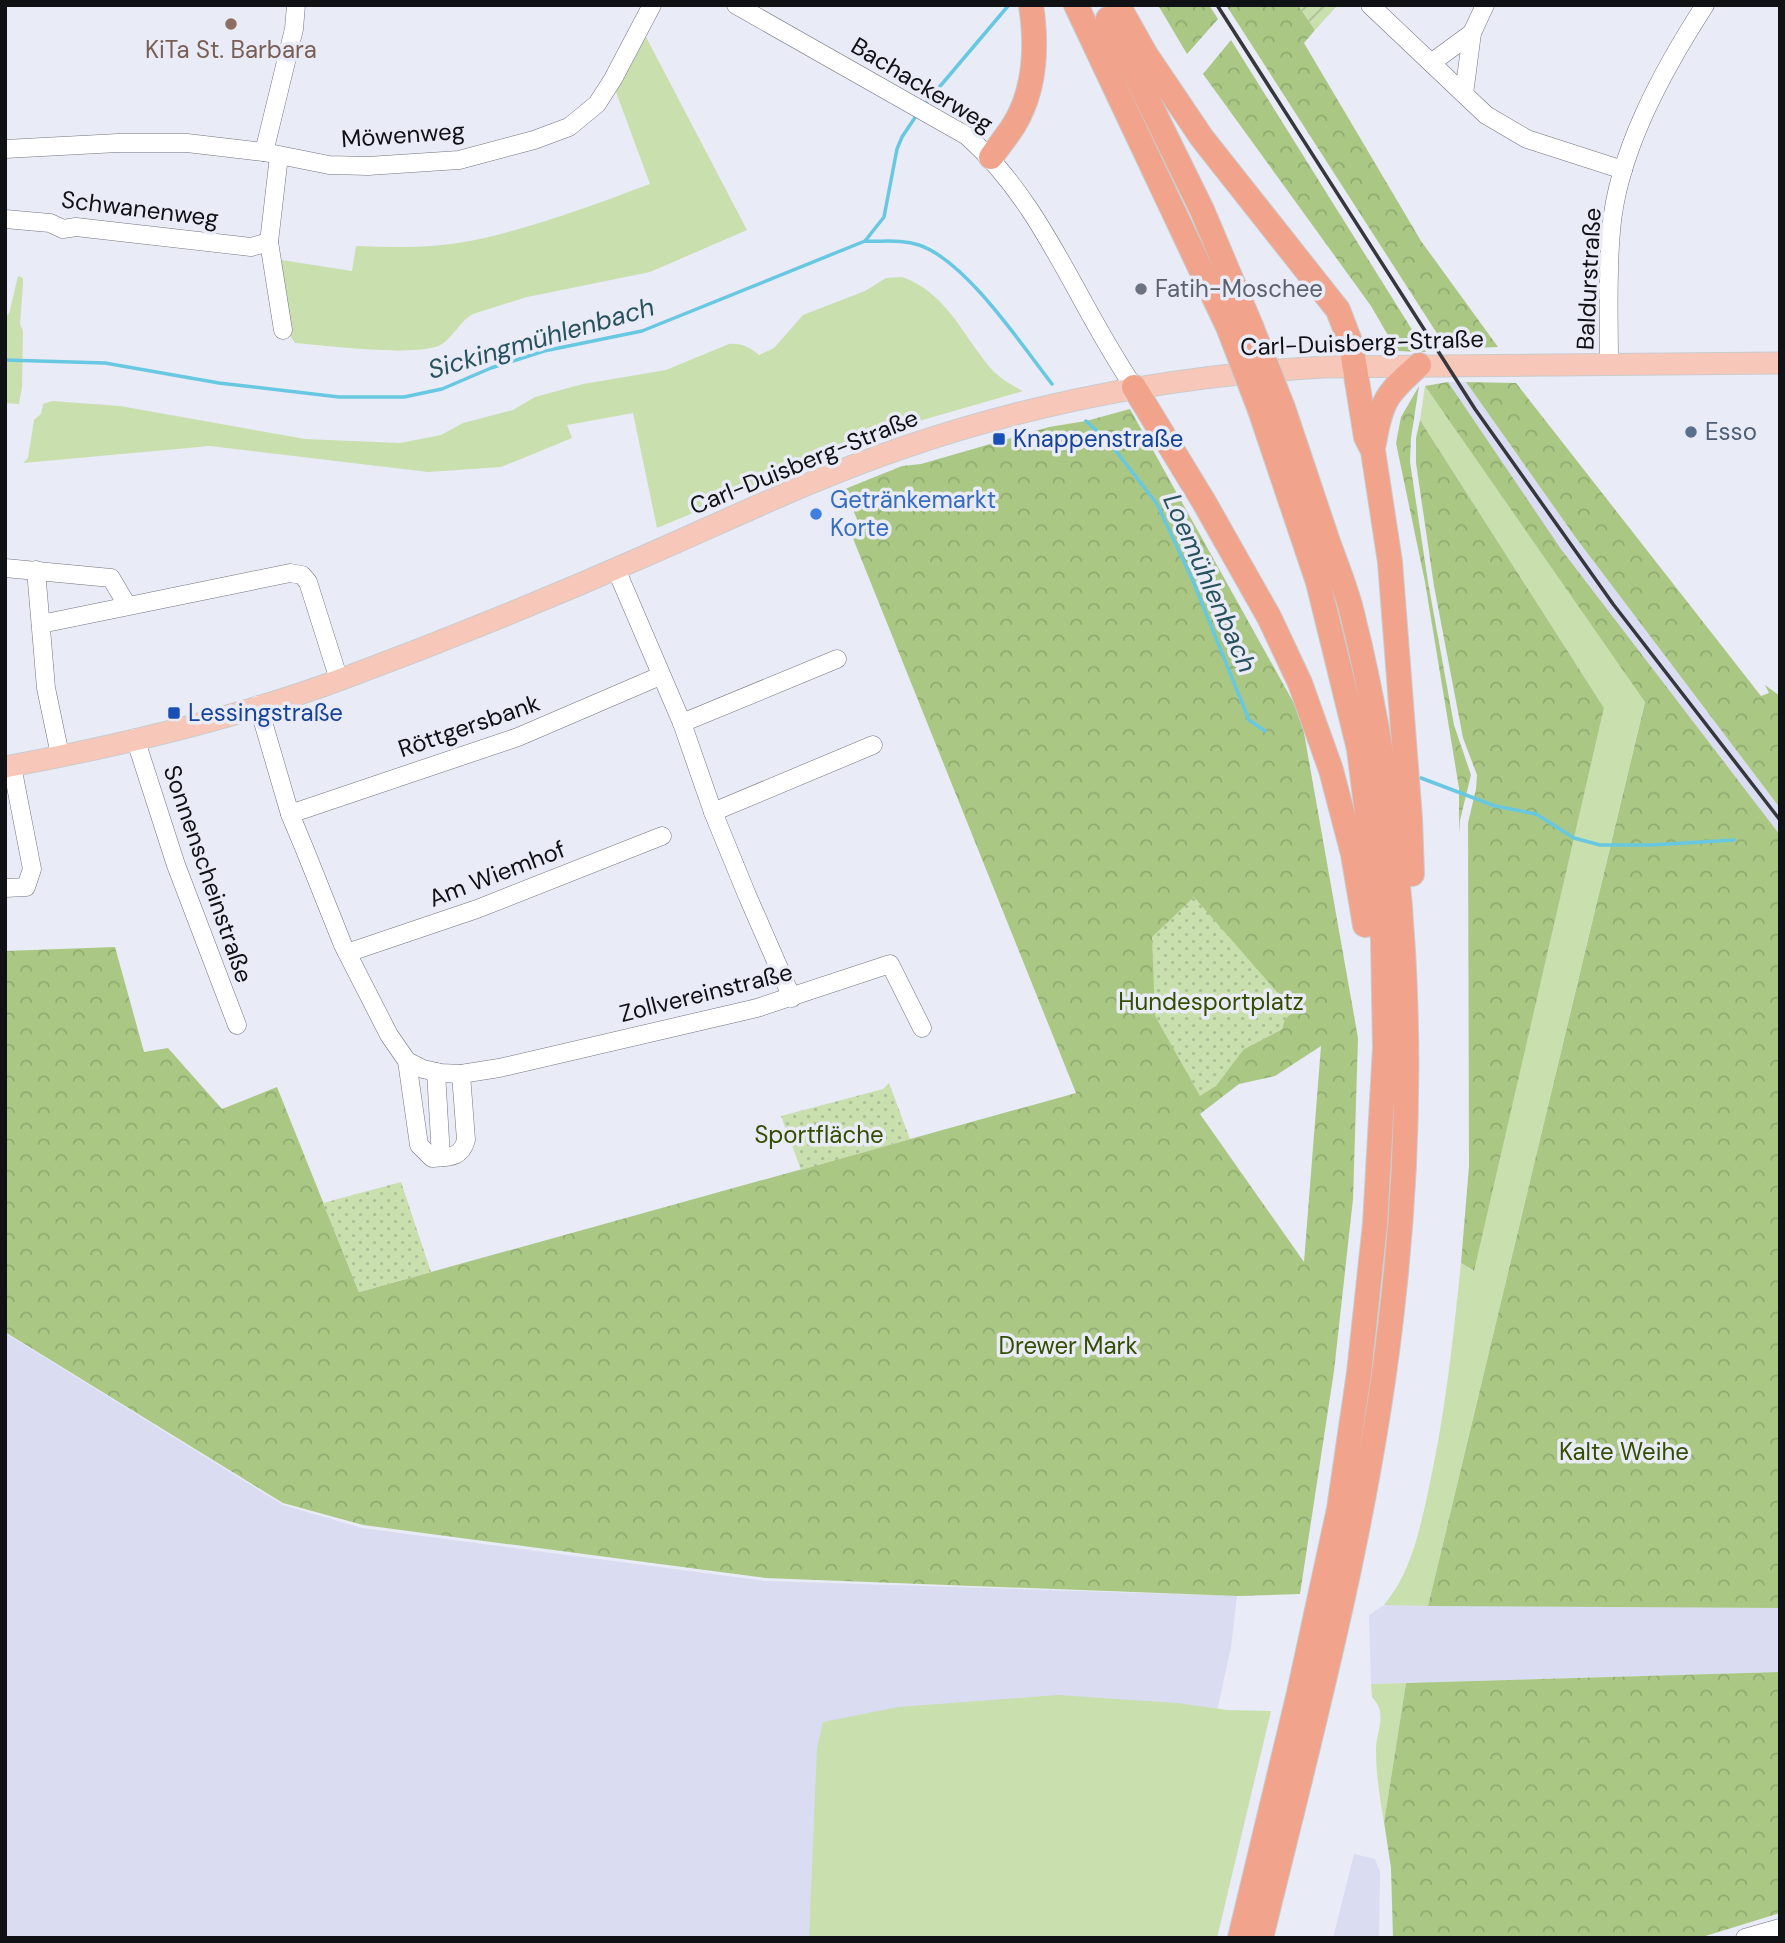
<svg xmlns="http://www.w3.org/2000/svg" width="1785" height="1943" viewBox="0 0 1785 1943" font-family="'DM Sans',sans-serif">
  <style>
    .built { fill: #daddf1 }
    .grass { fill: #c9dfae }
    .forest { fill: url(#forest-crowns); fill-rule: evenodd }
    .park { fill: url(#park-dots) }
    .garden { fill: url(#garden-furrows) }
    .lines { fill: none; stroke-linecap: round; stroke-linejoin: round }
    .stream { stroke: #68c8e1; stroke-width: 3.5 }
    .minor-casing { stroke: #72747f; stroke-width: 19 }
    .major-casing { stroke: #cacbcc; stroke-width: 23 }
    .highway-casing { stroke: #cacbcc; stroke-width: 26 }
    .minor { stroke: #fff; stroke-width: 18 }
    .major { stroke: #f7c8b9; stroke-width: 21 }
    .highway { stroke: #f1a48b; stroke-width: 24 }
    .rail { stroke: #35373c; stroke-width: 3.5 }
    .highway-bridge-casing { stroke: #cacbcc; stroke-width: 26; stroke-linecap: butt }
    .highway-bridge { stroke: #f1a48b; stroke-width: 24 }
    .education-dot { fill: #8d6e63; stroke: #e9ebf7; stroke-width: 2.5 }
    .worship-dot { fill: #6b7280; stroke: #e9ebf7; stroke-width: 2.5 }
    .service-dot { fill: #5c6f8a; stroke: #e9ebf7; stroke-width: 2.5 }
    .transit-dot { fill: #1a4fb4; stroke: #e9ebf7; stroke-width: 2.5 }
    .shop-dot { fill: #3f7fe0; stroke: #e9ebf7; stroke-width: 2.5 }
    .labels { text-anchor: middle; stroke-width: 7; stroke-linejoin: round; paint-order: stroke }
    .education-label { font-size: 24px; fill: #785e54; stroke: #e9ebf7 }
    .street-label { font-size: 24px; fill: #101115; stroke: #e9ebf7 }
    .worship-label { font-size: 24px; fill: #5b616d; stroke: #e9ebf7; text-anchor: start }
    .service-label { font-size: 24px; fill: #4e5e75; stroke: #e9ebf7; text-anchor: start }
    .transit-label { font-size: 24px; fill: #164399; stroke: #e9ebf7; text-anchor: start }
    .shop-label { font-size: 24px; fill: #366cbe; stroke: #e9ebf7; text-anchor: start }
    .park-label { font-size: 24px; fill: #344d00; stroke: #e9ebf7 }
    .water-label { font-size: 26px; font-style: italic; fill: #27525d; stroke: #e9ebf7 }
  </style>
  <defs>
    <pattern id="forest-crowns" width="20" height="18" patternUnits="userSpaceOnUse" patternTransform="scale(1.75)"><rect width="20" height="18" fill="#aac884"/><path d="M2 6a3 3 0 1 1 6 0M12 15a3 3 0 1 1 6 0" fill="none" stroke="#91ab71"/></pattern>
    <pattern id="park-dots" width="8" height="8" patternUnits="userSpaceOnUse" patternTransform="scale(1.75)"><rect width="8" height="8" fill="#c9dfae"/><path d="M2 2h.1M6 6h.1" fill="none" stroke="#acbe95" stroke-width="1.8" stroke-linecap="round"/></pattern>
    <pattern id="garden-furrows" width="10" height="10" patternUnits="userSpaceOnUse" patternTransform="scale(1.75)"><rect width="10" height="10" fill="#c9dfae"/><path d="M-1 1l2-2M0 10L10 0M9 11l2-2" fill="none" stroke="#acbe95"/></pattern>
  </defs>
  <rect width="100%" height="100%" fill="#e9ebf7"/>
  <g class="built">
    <path d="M 1448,382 L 1466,382 L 1576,538 L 1780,808 L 1780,835 L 1561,549 Z"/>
    <path d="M 5,1333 L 283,1505 L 362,1528 L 766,1581 L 1237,1596 L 1231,1647 L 1168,1938 L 5,1938 Z"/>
    <path d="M 1384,1605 L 1780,1608 L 1780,1672 L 1371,1684 L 1369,1615 Z"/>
    <path d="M 1354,1854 L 1375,1859 L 1380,1872 L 1379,1938 L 1333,1938 Z"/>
  </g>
  <g class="grass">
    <path d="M 646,37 L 747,230 L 650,272 L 527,297 L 473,314 C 460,321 454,336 442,344 C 421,358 323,345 295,343 L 287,331 L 275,259 L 352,271 L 356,246 C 397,248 440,248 480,239 C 538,226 594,205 650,184 L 616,92 Z"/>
    <path d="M 18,276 L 23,278 L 23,284 L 20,324 L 23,331 L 22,387 L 19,404 L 5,403 L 5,316 L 9,314 Z"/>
    <path d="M 902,277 C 945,292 961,332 988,365 C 997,377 1010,384 1023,391 L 926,419 L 867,440 L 657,528 L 633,413 L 567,425 L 572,438 L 501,467 L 428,472 L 210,446 L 23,463 L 28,458 L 34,420 L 41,414 L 43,404 L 52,401 L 120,406 L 305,439 L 400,443 L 441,435 L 463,423 L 513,410 L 535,397 L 583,384 L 666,370 L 729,344 C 742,343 749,347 759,355 L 774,348 L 803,315 L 865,291 L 886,278 Z"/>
    <path d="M 1425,386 L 1645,701 L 1428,1606 L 1384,1605 C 1411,1572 1419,1533 1428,1492 C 1445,1416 1453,1340 1461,1263 L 1473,1271 L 1604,708 L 1420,420 Z"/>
    <path d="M 1406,1683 L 1384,1822 C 1380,1799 1376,1774 1376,1750 C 1376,1737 1382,1726 1380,1712 C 1379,1705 1376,1702 1372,1697 L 1371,1684 Z"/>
    <path d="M 1058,1695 L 1177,1703 L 1227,1710 L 1271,1711 L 1217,1938 L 809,1938 L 817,1748 L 823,1722 L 898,1707 Z"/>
  </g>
  <g class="forest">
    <path d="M 1158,5 L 1209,5 L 1218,19 L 1187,54 Z"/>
    <path d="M 1226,5 L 1298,5 L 1315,30 L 1304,43 L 1421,241 L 1498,347 L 1447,349 Z"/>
    <path d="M 1231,40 L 1426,352 L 1397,351 L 1371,306 L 1203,74 Z"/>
    <path d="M 1448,382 L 1561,549 L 1780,835 L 1780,1608 L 1428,1606 L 1645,702 L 1425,386 Z"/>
    <path d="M 1466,382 L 1516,383 L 1761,696 L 1769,693 L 1765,685 L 1780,696 L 1780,808 L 1576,538 Z"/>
    <path d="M 1419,386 L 1411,438 L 1410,462 L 1428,582 L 1454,725 L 1471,775 L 1460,820 L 1459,834 L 1459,788 L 1425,582 L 1396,443 L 1401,417 Z"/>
    <path d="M 1130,409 L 1301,716 L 1358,1038 L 1353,1199 L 1334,1371 L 1300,1594 L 1237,1596 L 765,1578 L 363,1525 L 283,1503 L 5,1332 L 5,951 L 115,947 L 144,1052 L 168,1048 L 222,1109 L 277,1087 L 359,1292 L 1076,1093 L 848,526 L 858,522 L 845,489 L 902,466 L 921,464 L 1049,427 L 1086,421 ZM 1277,992 L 1297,1009 L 1284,1019 L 1282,1029 L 1244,1049 ZM 1321,1046 L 1304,1262 L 1200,1114 L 1239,1084 L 1275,1076 Z"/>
    <path d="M 1420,420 L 1604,708 L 1474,1271 L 1461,1263 L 1469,1166 L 1468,823 L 1476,789 L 1477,775 L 1463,738 L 1434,586 L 1416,463 L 1416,438 Z"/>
    <path d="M 1780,1672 L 1780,1913 L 1699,1938 L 1393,1938 L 1391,1868 L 1384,1822 L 1406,1683 Z"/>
  </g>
  <g class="park">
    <path d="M 1194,897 L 1277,992 L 1297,1009 L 1285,1019 L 1282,1029 L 1244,1049 L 1216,1086 L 1200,1096 L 1155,1016 L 1152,937 Z"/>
    <path d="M 889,1083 L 910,1139 L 801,1170 L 781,1116 L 883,1089 Z"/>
    <path d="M 401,1182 L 431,1272 L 359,1292 L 323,1203 Z"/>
  </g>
  <path class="garden" d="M 1298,5 L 1338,5 L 1315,30 Z"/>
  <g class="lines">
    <g class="stream">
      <path d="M 925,104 L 1008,6"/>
      <path d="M 865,241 L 884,217 L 897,149 L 902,137 L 918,113"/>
      <path d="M 5,360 L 105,363 L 219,383 L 339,397 L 404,397 L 442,389 L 491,368 L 544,351 L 642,331 L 865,241 C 883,242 901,239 919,245 C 966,261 1021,344 1052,384"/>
      <path d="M 1086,421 L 1109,442 L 1157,504 L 1193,581 L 1249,720 L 1265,731"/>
      <path d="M 1421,778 L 1495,806 L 1536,814 L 1574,838 L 1600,845 L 1651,845 L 1734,840"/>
    </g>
    <defs>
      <g id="minor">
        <path d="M 736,5 L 967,136 C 1043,203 1077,304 1134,387"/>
        <path d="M 1370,5 L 1486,115 L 1527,139 L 1623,170"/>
        <path d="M 1431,63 L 1472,33"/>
        <path d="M 1464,94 L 1472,33 L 1485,5"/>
        <path d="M 5,149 L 118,143 L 187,143 L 264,152 L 329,165 L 368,166 L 459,160 L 534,140 L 569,127 L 597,104 L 613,79 L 652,5"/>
        <path d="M 264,152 L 294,29 L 296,5"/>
        <path d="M 279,156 L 269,242 L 283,330"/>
        <path d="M 5,219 L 50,223 L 63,229 L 76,227 L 251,247 L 269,242"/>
        <path d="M 1609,365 C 1609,320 1607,275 1611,231 C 1617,153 1663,70 1705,5"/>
        <path d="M 5,568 L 111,578 L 127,605"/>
        <path d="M 616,569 L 682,723 L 713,812 L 747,895 L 792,998"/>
        <path d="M 36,570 L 46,688 L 60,755"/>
        <path d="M 41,624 L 290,573 L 302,575 L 308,582 L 339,680"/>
        <path d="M 258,705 L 290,814 L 305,850 L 343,945 L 389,1035 L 407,1061 L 423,1069 L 441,1073 L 461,1074 L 499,1068 L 757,1008 L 890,964 L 922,1028"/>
        <path d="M 682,723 L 837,659"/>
        <path d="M 135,738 L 176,865 L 237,1025"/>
        <path d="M 713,812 L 873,745"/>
        <path d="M 290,814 L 518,737 L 660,676"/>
        <path d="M 5,888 L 26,887 L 32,869 L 12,766"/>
        <path d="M 347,953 L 477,909 L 662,836"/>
        <path d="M 407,1061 L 419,1145 L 432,1158 C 449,1157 461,1158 466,1140 L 461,1074"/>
        <path d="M 436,1072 L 441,1157"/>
        <path d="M 1745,1938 L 1780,1928"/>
      </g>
      <path id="major" d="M 5,767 C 118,746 234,719 342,679 C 444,641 545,600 645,556 C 730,519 814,478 902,448 C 1039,401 1180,375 1324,367 L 1780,363"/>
      <g id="highway">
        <path d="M 1076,5 L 1229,329"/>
        <path d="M 1118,5 L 1146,55 L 1202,138 L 1338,310 L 1351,344 L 1366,437 L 1373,451 L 1390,562 L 1410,819 L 1412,874"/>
        <path d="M 1108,19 L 1202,210 L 1251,326"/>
        <path d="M 991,157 C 999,146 1007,136 1014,125 C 1036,89 1037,45 1031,5"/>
        <path d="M 1134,387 L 1204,502 L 1269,617 L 1300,683 L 1331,770 L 1353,854 L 1365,925"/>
        <path d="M 1374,443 C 1381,401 1387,393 1419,365"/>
        <path d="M 1240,1938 L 1299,1693 L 1339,1509 L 1359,1373 L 1375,1224 L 1385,1048 L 1383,940 L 1359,749 L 1318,582 L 1260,410"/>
        <path d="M 1261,1938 C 1312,1728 1370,1517 1393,1301 C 1419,1070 1408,834 1351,609 C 1345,586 1336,564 1328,542 C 1313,497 1298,453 1283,408"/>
      </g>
    </defs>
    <use href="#minor" class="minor-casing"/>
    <use href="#major" class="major-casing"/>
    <use href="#highway" class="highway-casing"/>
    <use href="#minor" class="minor"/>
    <use href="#major" class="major"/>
    <use href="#highway" class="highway"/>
    <path class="rail" d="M 1217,5 L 1475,409 L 1613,604 L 1780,820"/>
    <defs>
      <g id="highway-bridge">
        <path d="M 1251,326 L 1283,408"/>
        <path d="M 1229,329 L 1260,410"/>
      </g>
    </defs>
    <use href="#highway-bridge" class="highway-bridge-casing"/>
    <use href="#highway-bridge" class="highway-bridge"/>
  </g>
  <circle class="education-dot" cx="231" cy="24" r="7"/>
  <circle class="worship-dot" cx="1141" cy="289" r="7"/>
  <circle class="service-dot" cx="1691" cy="432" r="7"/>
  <g class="transit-dot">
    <rect x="992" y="432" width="14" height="14" rx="3.5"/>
    <rect x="167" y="706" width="14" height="14" rx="3.5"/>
  </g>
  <circle class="shop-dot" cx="816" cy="514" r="7"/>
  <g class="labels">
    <g class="education-label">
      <text x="231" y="58">KiTa St. Barbara</text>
    </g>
    <g class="street-label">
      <text transform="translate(922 85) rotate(31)" y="8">Bachackerweg</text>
      <text transform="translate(403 135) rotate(-4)" y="8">Möwenweg</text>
      <text transform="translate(140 209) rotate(7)" y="8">Schwanenweg</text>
      <text transform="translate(1589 279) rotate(-87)" y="8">Baldurstraße</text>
      <text transform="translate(1362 343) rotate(-2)" y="8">Carl-Duisberg-Straße</text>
      <text transform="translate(804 462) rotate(-22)" y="8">Carl-Duisberg-Straße</text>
      <text transform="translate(469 726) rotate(-19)" y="8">Röttgersbank</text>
      <text transform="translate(208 874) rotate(71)" y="8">Sonnenscheinstraße</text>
      <text transform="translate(497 874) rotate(-21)" y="8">Am Wiemhof</text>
      <text transform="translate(706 993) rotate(-14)" y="8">Zollvereinstraße</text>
    </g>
    <g class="worship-label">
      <text x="1155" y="297">Fatih-Moschee</text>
    </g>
    <g class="service-label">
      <text x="1705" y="440">Esso</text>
    </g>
    <g class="transit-label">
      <text x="1013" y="447">Knappenstraße</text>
      <text x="188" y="721">Lessingstraße</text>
    </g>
    <g class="shop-label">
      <text x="830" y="508">Getränkemarkt<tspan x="830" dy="28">Korte</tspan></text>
    </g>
    <g class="park-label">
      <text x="1211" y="1010">Hundesportplatz</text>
      <text x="819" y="1143">Sportfläche</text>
      <text x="1068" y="1354">Drewer Mark</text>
      <text x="1624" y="1460">Kalte Weihe</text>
    </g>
    <g class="water-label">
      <text transform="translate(541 338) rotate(-16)" y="9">Sickingmühlenbach</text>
      <text transform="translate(1210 583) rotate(66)" y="9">Loemühlenbach</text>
    </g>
  </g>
  <rect width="1785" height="1943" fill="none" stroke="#101115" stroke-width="14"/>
</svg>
